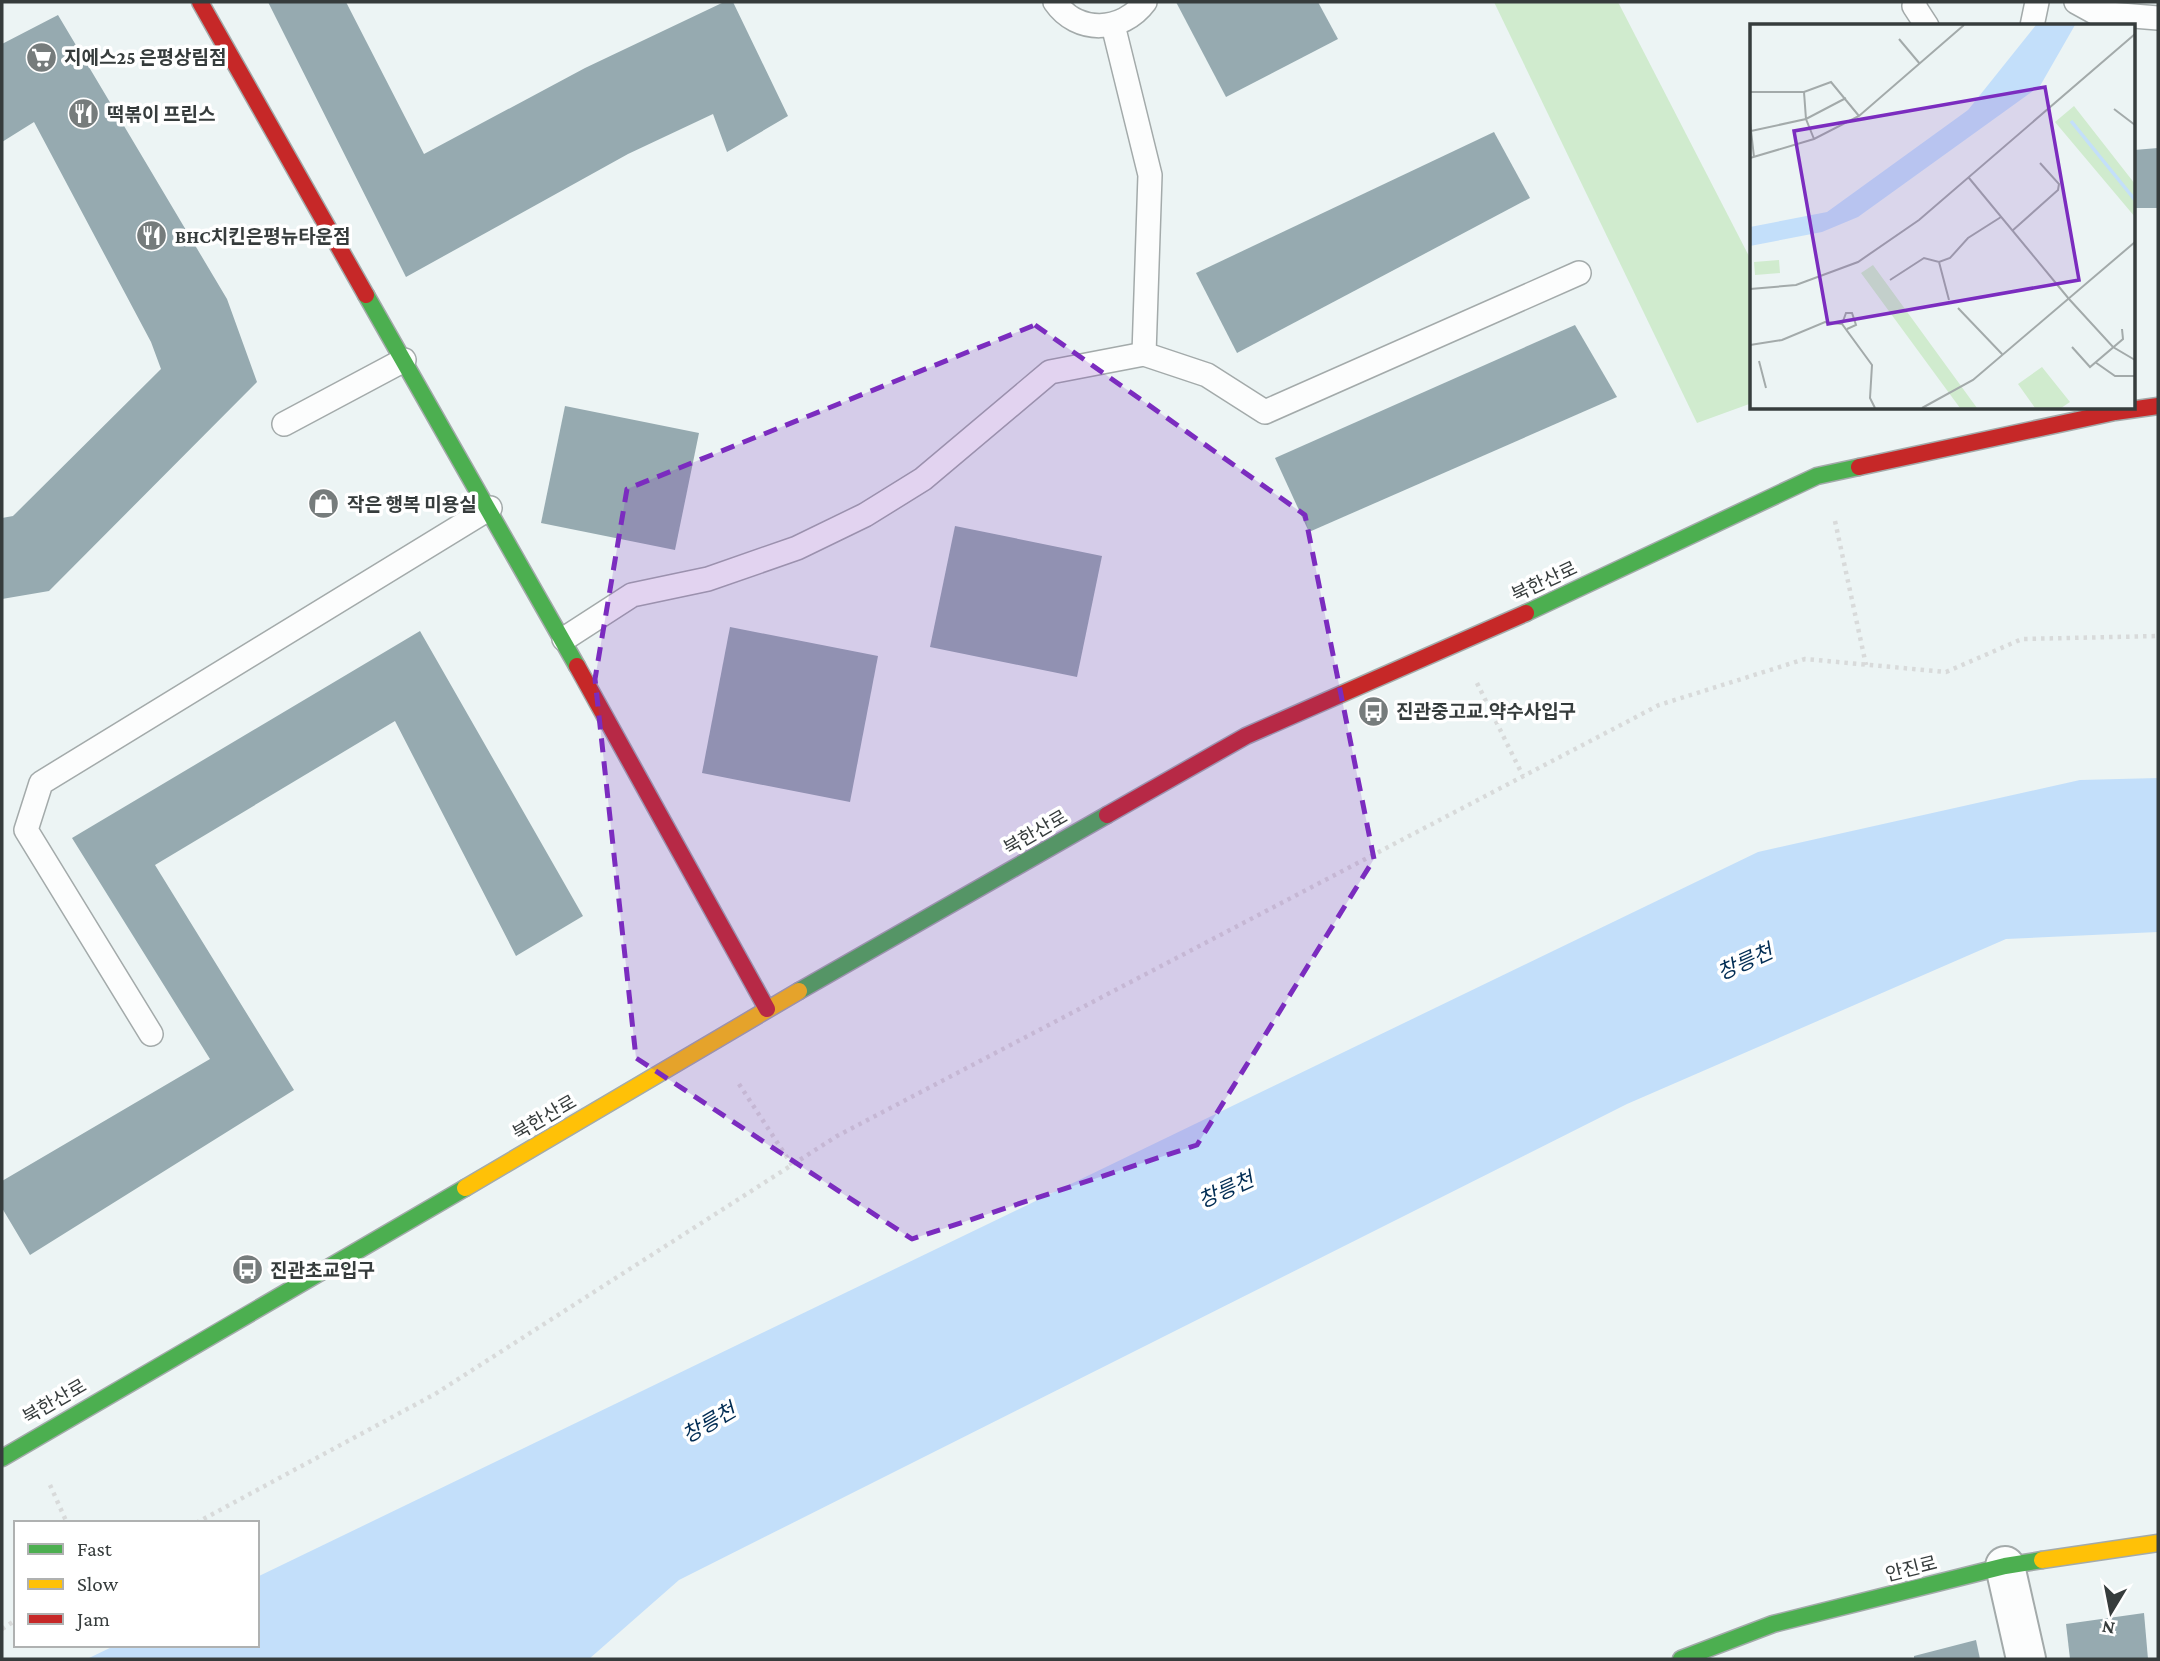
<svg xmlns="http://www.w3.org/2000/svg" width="2160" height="1661" viewBox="0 0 2160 1661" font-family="'Crimson Pro','Noto Sans KR',serif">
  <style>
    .green { fill: #d0ebce }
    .water { fill: #c3dffa }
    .building { fill: #96aab0 }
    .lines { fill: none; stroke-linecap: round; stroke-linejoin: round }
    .lane-casing { stroke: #a3aaaa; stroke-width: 26 }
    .street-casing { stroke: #a3aaaa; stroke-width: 42 }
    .fast-casing { stroke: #a3aaaa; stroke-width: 19 }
    .slow-casing { stroke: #a3aaaa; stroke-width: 19 }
    .jam-casing { stroke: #a3aaaa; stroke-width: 19 }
    .path { stroke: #d8dada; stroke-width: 4.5; stroke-dasharray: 3.5 5; stroke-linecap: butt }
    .lane { stroke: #fcfdfd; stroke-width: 23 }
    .street { stroke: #fcfdfd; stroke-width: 38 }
    .fast { stroke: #4caf50; stroke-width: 16 }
    .slow { stroke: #ffc107; stroke-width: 16 }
    .jam { stroke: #c62828; stroke-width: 16 }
    .marked { fill: #7b2cbf; fill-opacity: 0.2; stroke: #7b2cbf; stroke-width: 5; stroke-dasharray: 14 9; stroke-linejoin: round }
    .labels { text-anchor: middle; stroke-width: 7; stroke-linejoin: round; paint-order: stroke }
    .poi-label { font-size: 19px; font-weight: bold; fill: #363c3c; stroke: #fff; text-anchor: start }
    .street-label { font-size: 19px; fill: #363c3c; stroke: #fff }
    .water-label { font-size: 21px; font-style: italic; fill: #002c53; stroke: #fff }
    .inset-river { fill: none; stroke: #c3dffa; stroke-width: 3.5 }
    .inset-road { fill: none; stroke: #a3aaaa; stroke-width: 2 }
    .view { fill: #7b2cbf; fill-opacity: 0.15; stroke: #7b2cbf; stroke-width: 3.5 }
    .inset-edge { fill: none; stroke: #363c3c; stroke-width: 3.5 }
  </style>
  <rect width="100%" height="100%" fill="#ecf4f4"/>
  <path class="green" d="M 1494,2 L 1618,2 L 1752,262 L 1752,403 L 1697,423 Z"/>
  <path class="water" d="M 2158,778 L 2158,932 L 2006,939 L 1627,1104 L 679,1580 L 589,1659 L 87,1659 L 116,1645 L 257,1645 L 257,1577 L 1758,852 L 2080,780 Z"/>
  <g class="building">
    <path d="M 268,2 L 346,2 L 424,154 L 585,68 L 724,2 L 733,2 L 788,116 L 727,152 L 713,114 L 628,154 L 406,277 Z"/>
    <path d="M 1176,2 L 1318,2 L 1338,39 L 1226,97 Z"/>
    <path d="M 58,15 L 227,299 L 257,382 L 49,591 L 2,599 L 2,518 L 13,516 L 161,369 L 151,342 L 34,122 L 2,142 L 2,44 Z"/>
    <path d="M 1494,132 L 1530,198 L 1237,353 L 1196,273 Z"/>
    <path d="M 2158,148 L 2158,208 L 2134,208 L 2134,150 Z"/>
    <path d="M 1575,325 L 1617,397 L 1309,532 L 1275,458 Z"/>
    <path d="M 565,406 L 699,433 L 675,550 L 541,523 Z"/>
    <path d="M 955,526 L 1102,556 L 1077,677 L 930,647 Z"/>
    <path d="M 730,627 L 878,656 L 850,802 L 702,773 Z"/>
    <path d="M 420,631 L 583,916 L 516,956 L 395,721 L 155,865 L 294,1090 L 30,1255 L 2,1208 L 2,1181 L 210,1059 L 72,838 Z"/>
    <path d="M 2144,1613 L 2148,1659 L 2070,1659 L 2066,1624 Z"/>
    <path d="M 1976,1640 L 1980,1659 L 1914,1659 L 1914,1656 Z"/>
  </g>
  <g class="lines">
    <defs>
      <g id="lane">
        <path d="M 1055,2 C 1077,34 1122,33 1145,2"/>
        <path d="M 1915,2 L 1914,6 L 1927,26"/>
        <path d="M 2076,2 L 2096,13 L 2158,18"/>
        <path d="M 1113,25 L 1150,175 L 1144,354"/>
        <path d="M 2032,26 L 2037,2"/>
        <path d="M 284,424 L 404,360"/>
        <path d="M 564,639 L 632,595 L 708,579 L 797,548 L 865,515 L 923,479 L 1050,372 L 1144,354 L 1207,375 L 1265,412 L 1579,273"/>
        <path d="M 151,1034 L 26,830 L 41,783 L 490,508"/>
      </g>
      <path id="street" d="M 2005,1566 L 2026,1659"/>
      <g id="fast">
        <path d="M 366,295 L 577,666"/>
        <path d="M 1526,613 L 1817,476 L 1859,467"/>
        <path d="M 799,991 L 1107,815"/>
        <path d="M 2,1458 L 465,1188"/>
        <path d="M 1681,1659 L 1773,1624 L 2005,1566 L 2042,1560"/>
      </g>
      <g id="slow">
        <path d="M 465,1188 L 799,991"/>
        <path d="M 2042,1560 L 2158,1543"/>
      </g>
      <g id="jam">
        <path d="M 200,2 L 366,295"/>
        <path d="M 1859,467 L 2115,412 L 2158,406"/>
        <path d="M 577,666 L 767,1009"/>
        <path d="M 1107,815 L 1246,736 L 1526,613"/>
      </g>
    </defs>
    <use href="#lane" class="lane-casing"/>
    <use href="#street" class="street-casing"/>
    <use href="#fast" class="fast-casing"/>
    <use href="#slow" class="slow-casing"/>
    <use href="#jam" class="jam-casing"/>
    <g class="path">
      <path d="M 1835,521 L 1866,665"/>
      <path d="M 1477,683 L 1523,776"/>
      <path d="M 739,1084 L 792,1165"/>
      <path d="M 50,1485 L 67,1523"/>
      <path d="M 196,1523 L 435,1394 L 837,1136 L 1659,705 L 1805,659 L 1946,672 L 2022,639 L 2158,636"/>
      <path d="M 2,1629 L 16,1620"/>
    </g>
    <use href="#lane" class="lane"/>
    <use href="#street" class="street"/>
    <use href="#fast" class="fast"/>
    <use href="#slow" class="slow"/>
    <use href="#jam" class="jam"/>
  </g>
  <path class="marked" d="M 1035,325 L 1305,515 L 1374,859 L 1197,1145 L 912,1239 L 636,1058 L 595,679 L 627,489 Z"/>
  <defs>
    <symbol id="supermarket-disc" viewBox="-11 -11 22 22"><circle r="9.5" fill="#767c7c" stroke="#fff"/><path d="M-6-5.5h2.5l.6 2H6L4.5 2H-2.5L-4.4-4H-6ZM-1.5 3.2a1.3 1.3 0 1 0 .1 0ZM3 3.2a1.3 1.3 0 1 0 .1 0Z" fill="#fff"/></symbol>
    <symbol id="restaurant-disc" viewBox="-11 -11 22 22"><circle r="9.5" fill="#767c7c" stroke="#fff"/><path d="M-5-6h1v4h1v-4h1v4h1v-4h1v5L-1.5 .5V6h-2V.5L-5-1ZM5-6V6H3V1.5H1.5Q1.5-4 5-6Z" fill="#fff"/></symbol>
    <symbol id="shop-disc" viewBox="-11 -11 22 22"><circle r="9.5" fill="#767c7c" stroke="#fff"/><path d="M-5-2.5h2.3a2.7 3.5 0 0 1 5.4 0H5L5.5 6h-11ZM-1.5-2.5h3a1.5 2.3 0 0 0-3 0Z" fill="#fff"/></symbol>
    <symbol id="bus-disc" viewBox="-11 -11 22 22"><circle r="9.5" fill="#767c7c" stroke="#fff"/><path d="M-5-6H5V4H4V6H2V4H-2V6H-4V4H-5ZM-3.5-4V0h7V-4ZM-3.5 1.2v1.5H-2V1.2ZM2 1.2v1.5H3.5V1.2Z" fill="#fff"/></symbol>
  </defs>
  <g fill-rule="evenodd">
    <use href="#supermarket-disc" x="24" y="40" width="35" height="35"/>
    <use href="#restaurant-disc" x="66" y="96" width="35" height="35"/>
    <use href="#restaurant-disc" x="134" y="218" width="35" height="35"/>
    <use href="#shop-disc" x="306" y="486" width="35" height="35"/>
    <use href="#bus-disc" x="1356" y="694" width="35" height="35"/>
    <use href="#bus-disc" x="230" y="1252" width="35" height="35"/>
  </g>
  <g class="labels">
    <g class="poi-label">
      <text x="64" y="64">지에스25 은평상림점</text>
      <text x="107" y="121">떡볶이 프린스</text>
      <text x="175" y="243">BHC치킨은평뉴타운점</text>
      <text x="347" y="511">작은 행복 미용실</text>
      <text x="1396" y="718">진관중고교.약수사입구</text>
      <text x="270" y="1277">진관초교입구</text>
    </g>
    <g class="street-label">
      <text transform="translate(1544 581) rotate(-25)" y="7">북한산로</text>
      <text transform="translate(1035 832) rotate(-30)" y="7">북한산로</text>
      <text transform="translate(544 1117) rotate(-30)" y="7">북한산로</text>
      <text transform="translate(54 1401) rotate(-30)" y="7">북한산로</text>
      <text transform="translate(1911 1568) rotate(-14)" y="7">안진로</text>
    </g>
    <g class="water-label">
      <text transform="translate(1745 962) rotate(-24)" y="7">창릉천</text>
      <text transform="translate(1226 1190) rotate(-24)" y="7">창릉천</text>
      <text transform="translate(709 1423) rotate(-30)" y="7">창릉천</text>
    </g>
  </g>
  <g transform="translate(1750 24)">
    <rect width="385" height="385" fill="#ecf4f4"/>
    <path d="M 324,82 L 385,160 L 385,193 L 305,98 ZM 29,236 L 30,249 L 5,251 L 4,238 ZM 123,241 L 227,384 L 210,384 L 111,249 ZM 292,343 L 320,378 L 311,384 L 285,384 L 268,360 Z" fill="#d0ebce"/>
    <path d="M 286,1 L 325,1 L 290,62 L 108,193 L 72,208 L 0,222 L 0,203 L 77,188 L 218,86 Z" fill="#c3dffa"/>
    <path class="inset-river" d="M 321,97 L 385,176"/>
    <path class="inset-road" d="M 149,15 L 170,40M 0,68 L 54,68 L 81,58 L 109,92M 54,68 L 56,95 L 64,115M 364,85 L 385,101M 0,98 L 4,133M 1,107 L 56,95 L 96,74M 0,134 L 64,115 L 109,92 L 214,1M 219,154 L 319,275 L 363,323 L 385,336M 262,207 L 308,166 L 309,160 L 290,139M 189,238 L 199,276M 140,256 L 174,234 L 189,238 L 200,234 L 218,214 L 251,193M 0,265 L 46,261 L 108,238 L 169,196 L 385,10M 208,284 L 252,330M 92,300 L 96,289 L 102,289 L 106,301 L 97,305M 0,321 L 32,316 L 75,298 L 92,300 L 122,341 L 120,374 L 125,384M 322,323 L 340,343 L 373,315 L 372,305M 9,337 L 16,364M 345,338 L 365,352 L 385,352M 172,384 L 223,356 L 385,218"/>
    <path class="view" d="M 295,63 L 329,256 L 78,300 L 44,107 Z"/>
    <rect width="385" height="385" class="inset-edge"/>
  </g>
  <rect width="2160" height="1661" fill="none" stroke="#363c3c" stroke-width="7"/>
  <rect x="14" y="1521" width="245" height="126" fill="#ffffff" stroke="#afb1b1" stroke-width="2"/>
  <rect x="28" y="1544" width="35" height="10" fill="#4caf50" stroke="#afb1b1" stroke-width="2"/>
  <text x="77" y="1556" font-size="21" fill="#363c3c">Fast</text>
  <rect x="28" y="1579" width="35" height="10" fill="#ffc107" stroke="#afb1b1" stroke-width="2"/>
  <text x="77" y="1591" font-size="21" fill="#363c3c">Slow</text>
  <rect x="28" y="1614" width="35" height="10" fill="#c62828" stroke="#afb1b1" stroke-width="2"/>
  <text x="77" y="1626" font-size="21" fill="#363c3c">Jam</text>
  <g transform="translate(2111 1612) rotate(190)" stroke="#ffffff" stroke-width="5" paint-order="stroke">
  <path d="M0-5L12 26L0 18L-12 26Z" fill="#363c3c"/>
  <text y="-10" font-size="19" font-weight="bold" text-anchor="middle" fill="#363c3c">N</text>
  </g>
</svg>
